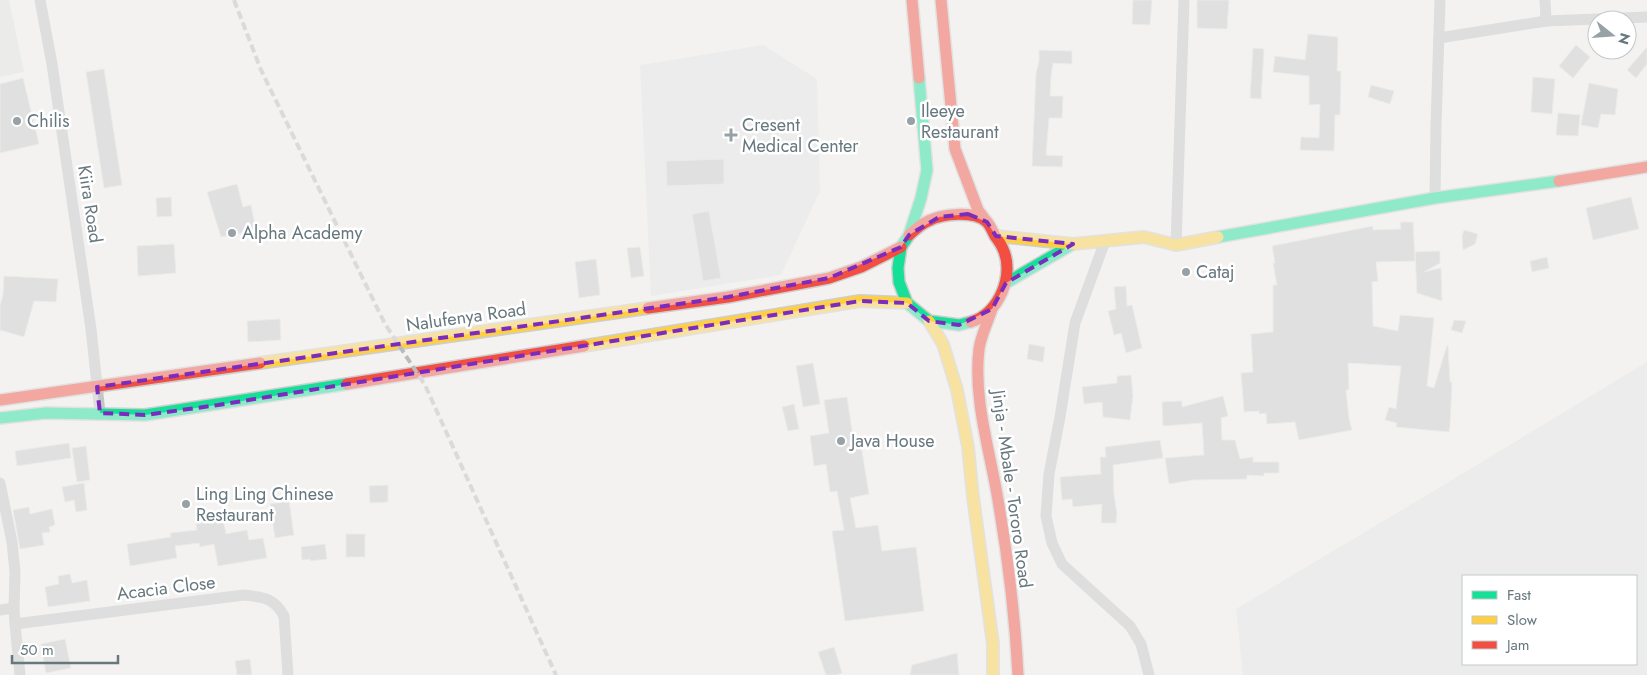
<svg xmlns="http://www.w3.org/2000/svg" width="1647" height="675" viewBox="0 0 1647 675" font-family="Jost,sans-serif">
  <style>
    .built { fill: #e3e4e4; fill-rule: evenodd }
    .green { fill: #e2e4df }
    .building { fill: #c8c9c9; stroke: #e2e2e1 }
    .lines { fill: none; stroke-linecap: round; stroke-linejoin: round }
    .fast-casing { stroke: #cdcece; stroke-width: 14 }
    .slow-casing { stroke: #cdcece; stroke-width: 14 }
    .jam-casing { stroke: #cdcece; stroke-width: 14 }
    .street { stroke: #c3c5c6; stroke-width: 11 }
    .fast { stroke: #16e098; stroke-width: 11 }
    .slow { stroke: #ffcf43; stroke-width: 11 }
    .jam { stroke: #f24e42; stroke-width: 11 }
    .rail { stroke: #babcbc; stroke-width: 4; stroke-dasharray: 8 4; stroke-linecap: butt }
    .marked { fill: none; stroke: #7b2cbf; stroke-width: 4; stroke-dasharray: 10 6; stroke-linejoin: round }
    .poi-dot { fill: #97a2a6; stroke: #fff; stroke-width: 2 }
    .labels { text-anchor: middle; stroke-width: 5; stroke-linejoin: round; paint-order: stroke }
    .poi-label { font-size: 18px; fill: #66777e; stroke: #fff; text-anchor: start }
    .street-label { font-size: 18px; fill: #66777e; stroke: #fff }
  </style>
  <rect width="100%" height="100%" fill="#f3f2f1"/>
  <g class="built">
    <path d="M 763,45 L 817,79 L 820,191 L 781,275 L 651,296 L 640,65 Z"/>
    <path d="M 1647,362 L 1647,675 L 1243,675 L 1236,609 L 1427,495 ZM 1463,576 L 1636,576 L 1636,664 L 1463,664 Z"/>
  </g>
  <path class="green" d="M 0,0 L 9,0 L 24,72 L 0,77 Z"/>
  <g class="building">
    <path d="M 1133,0 L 1152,0 L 1150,25 L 1132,24 Z"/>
    <path d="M 1197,0 L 1229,0 L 1227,29 L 1197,28 Z"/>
    <path d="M 1308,34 L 1338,37 L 1337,71 L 1341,71 L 1340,115 L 1335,115 L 1334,151 L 1300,150 L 1301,137 L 1319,138 L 1320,104 L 1309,105 L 1309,76 L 1273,72 L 1275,56 L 1305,60 Z"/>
    <path d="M 1576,45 L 1590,57 L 1573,78 L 1559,66 Z"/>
    <path d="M 1647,47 L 1647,64 L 1636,78 L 1627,70 Z"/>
    <path d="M 1253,48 L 1264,49 L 1261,99 L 1250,98 Z"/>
    <path d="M 1039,50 L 1072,51 L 1072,64 L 1053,63 L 1051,76 L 1050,96 L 1063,96 L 1062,118 L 1049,118 L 1046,155 L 1063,156 L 1062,167 L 1032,166 L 1036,74 L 1039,61 Z"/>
    <path d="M 104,69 L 122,185 L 104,188 L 86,72 Z"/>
    <path d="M 1533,77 L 1555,79 L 1552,114 L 1531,112 Z"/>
    <path d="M 23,78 L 39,144 L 0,153 L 0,84 Z"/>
    <path d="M 1589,83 L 1618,89 L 1615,115 L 1601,114 L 1598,128 L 1581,125 Z"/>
    <path d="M 1371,85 L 1394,91 L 1390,104 L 1368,97 Z"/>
    <path d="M 1558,113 L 1580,115 L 1578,136 L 1556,135 Z"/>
    <path d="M 724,159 L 724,184 L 667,186 L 666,161 Z"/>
    <path d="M 237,184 L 243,207 L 251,205 L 256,230 L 221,237 L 207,192 Z"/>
    <path d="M 171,197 L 172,216 L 157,217 L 156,198 Z"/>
    <path d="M 1631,197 L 1639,229 L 1593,240 L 1586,208 Z"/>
    <path d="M 709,211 L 721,278 L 703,281 L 692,214 Z"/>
    <path d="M 1400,222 L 1413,222 L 1415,261 L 1376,262 L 1378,281 L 1372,282 L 1373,326 L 1398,331 L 1400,315 L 1434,318 L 1427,386 L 1434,388 L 1447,345 L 1448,346 L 1450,382 L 1452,382 L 1450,426 L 1449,432 L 1396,427 L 1397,423 L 1385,420 L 1389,407 L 1396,409 L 1401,366 L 1348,363 L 1349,390 L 1346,390 L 1349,419 L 1352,430 L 1299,440 L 1295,422 L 1267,424 L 1266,413 L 1259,414 L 1259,411 L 1244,412 L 1241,373 L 1253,372 L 1251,334 L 1273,332 L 1273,285 L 1277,285 L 1273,263 L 1275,263 L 1272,246 L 1373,226 L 1373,230 L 1401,229 Z"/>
    <path d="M 1464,230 L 1478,234 L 1475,244 L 1463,250 L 1462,236 Z"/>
    <path d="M 174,244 L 176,273 L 138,276 L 137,246 Z"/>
    <path d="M 640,247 L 644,276 L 631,278 L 627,248 Z"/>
    <path d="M 1440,251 L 1440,263 L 1424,272 L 1441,268 L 1442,301 L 1417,293 L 1416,273 L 1415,252 Z"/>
    <path d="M 1547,257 L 1549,268 L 1532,272 L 1530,261 Z"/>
    <path d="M 596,259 L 600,295 L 579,298 L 575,262 Z"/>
    <path d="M 4,276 L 58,279 L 56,302 L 34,301 L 24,337 L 0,330 L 0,305 L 3,295 Z"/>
    <path d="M 1126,286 L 1127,306 L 1132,305 L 1142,348 L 1126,353 L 1121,333 L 1114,335 L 1108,311 L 1116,309 L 1114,287 Z"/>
    <path d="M 280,319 L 281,340 L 248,342 L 247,321 Z"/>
    <path d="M 1454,320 L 1466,321 L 1462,333 L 1451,330 Z"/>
    <path d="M 1029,344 L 1045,347 L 1043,362 L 1027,359 Z"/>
    <path d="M 813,363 L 820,404 L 803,407 L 796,366 Z"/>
    <path d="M 1131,375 L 1133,396 L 1130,420 L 1103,417 L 1102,402 L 1084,404 L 1082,387 L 1117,383 L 1117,376 Z"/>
    <path d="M 1223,396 L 1228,416 L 1221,418 L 1222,440 L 1235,440 L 1240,459 L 1253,457 L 1253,462 L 1279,462 L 1279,473 L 1264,473 L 1264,476 L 1247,475 L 1247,479 L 1193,480 L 1169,484 L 1165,458 L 1204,455 L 1202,423 L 1163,426 L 1162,402 L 1182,401 L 1182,407 Z"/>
    <path d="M 847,397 L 853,437 L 859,436 L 860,445 L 861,445 L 869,494 L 850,498 L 856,528 L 878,525 L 882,551 L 916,547 L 924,611 L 845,621 L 832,531 L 844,530 L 837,491 L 830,492 L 826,464 L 814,466 L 810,436 L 829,433 L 824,400 Z"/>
    <path d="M 794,404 L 799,429 L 788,431 L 782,407 Z"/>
    <path d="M 1160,440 L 1163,458 L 1113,465 L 1114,494 L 1117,514 L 1116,523 L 1101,523 L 1102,504 L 1073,507 L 1072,499 L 1062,500 L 1060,477 L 1101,474 L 1100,457 L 1106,457 L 1105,447 Z"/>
    <path d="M 69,443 L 71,458 L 17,466 L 15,451 Z"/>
    <path d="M 86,446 L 90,480 L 77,482 L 72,448 Z"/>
    <path d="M 84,483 L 87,510 L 76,512 L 74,500 L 65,502 L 62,487 Z"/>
    <path d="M 388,485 L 388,502 L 370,503 L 369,486 Z"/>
    <path d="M 289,501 L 294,535 L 275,538 L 270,504 Z"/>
    <path d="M 29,507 L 30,514 L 52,509 L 55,525 L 49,527 L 50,532 L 42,533 L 44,545 L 20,549 L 13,510 Z"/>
    <path d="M 222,514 L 226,534 L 247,530 L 249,540 L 263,538 L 267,558 L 218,566 L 214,544 L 200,547 L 199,543 L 175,546 L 177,558 L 130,566 L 127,544 L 171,537 L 170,533 L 197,530 L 195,518 Z"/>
    <rect x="346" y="534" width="19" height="23"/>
    <path d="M 325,544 L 327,559 L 310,561 L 310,559 L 302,560 L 301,547 Z"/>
    <path d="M 70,574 L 72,583 L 87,580 L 90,601 L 48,607 L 45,587 L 59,584 L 58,576 Z"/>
    <path d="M 65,639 L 71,668 L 46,673 L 41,644 Z"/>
    <path d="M 834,647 L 842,673 L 836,675 L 826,675 L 818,652 Z"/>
    <path d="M 957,653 L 959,675 L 910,675 L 912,665 Z"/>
    <path d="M 250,659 L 252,675 L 237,675 L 235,661 Z"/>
  </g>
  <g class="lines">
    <defs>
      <g id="fast">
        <path d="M 919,78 L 927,170 L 921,198 L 909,235 L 901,247 L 898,268 L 899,282 L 907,303 L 929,321 L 959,325 L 971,322"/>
        <path d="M 1218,237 L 1435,198 L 1559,181"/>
        <path d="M 1006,283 L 1073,244"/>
        <path d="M 0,418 L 46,413 L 145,415 L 347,384"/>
      </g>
      <g id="slow">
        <path d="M 996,236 L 1073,244 L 1144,237 L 1176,245 L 1218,237"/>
        <path d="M 929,321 L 943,344 L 957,390 L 968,447 L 973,497 L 993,644 L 993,675"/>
        <path d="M 584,346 L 860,301 L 907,303"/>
        <path d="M 260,363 L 648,308"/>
      </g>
      <g id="jam">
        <path d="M 912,0 L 919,78"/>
        <path d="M 941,0 L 955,149 L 978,210 L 987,222"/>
        <path d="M 1559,181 L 1647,167"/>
        <path d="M 909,235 C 915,230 921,224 928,221 C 942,214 974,210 987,222 C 990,225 993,232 995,236 C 998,240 1001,244 1003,249 C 1015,275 999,314 971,322"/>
        <path d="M 648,308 L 728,297 L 829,278 L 861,267 L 901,247"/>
        <path d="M 992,309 C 988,322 981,335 979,349 C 973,399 990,451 998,500 C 1008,558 1015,616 1018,675"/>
        <path d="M 347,384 L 584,346"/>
        <path d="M 0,400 L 260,363"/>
      </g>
    </defs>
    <use href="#fast" class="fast-casing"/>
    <use href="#slow" class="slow-casing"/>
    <use href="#jam" class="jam-casing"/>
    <g class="street">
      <path d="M 40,0 L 52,64 L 91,329 L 100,413"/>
      <path d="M 1545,0 L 1546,21"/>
      <path d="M 1439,38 L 1546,21 L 1647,17"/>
      <path d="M 1435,198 L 1436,125 L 1440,0"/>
      <path d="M 1105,241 L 1075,323 L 1060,417 L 1049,474 L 1046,516 L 1052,543 L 1062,564 L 1130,626 L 1141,644 L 1149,675"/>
      <path d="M 1176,245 L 1184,0"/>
      <path d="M 0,483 L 12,542 L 15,572 L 14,608"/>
      <path d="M 0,610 L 14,608 L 15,624 L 244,595 C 263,597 274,598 284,616 L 288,675"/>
      <path d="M 15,624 L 20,675"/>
    </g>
    <use href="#fast" class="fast"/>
    <use href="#slow" class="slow"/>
    <use href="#jam" class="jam"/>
    <path class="rail" d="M 234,0 L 261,70 L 385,324 L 425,385 L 556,675"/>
  </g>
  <path d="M0 0H1647V675H0ZM 968,214 L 987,222 L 996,236 L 1073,244 L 1006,283 L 992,309 L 959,325 L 929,321 L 907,303 L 860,301 L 218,405 L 145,415 L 100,413 L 97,387 L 728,297 L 829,278 L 901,247 L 909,235 L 939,217 Z" fill="#f3f2f1" fill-opacity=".55" fill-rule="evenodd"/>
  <path class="marked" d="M 968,214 L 987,222 L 996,236 L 1073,244 L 1006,283 L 992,309 L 959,325 L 929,321 L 907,303 L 860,301 L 218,405 L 145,415 L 100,413 L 97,387 L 728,297 L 829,278 L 901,247 L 909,235 L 939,217 Z"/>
  <g class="poi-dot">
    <circle cx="17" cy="121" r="5"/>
    <circle cx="911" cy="121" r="5"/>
    <path d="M728.5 127.5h5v5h5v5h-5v5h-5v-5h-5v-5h5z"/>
    <circle cx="232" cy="233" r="5"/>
    <circle cx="1186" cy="272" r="5"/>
    <circle cx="841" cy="441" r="5"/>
    <circle cx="186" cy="504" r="5"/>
  </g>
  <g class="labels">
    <g class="poi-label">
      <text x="921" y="117">Ileeye<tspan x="921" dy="21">Restaurant</tspan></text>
      <text x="27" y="127">Chilis</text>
      <text x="742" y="131">Cresent<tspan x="742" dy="21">Medical Center</tspan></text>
      <text x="242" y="239">Alpha Academy</text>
      <text x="1196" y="278">Cataj</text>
      <text x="851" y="447">Java House</text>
      <text x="196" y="500">Ling Ling Chinese<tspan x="196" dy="21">Restaurant</tspan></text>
    </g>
    <g class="street-label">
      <text transform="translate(90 204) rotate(81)" y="6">Kiira Road</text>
      <text transform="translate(466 317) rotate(-8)" y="6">Nalufenya Road</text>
      <text transform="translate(1012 489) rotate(82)" y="6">Jinja - Mbale - Tororo Road</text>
      <text transform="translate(166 588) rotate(-7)" y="6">Acacia Close</text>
    </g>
  </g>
  <rect x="1462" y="575" width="175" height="90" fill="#ffffff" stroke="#c2c9cb"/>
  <rect x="1472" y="591" width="25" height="8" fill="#16e098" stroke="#c2c9cb"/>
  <text x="1507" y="600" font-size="15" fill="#66777e">Fast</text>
  <rect x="1472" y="616" width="25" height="8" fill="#ffcf43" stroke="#c2c9cb"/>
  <text x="1507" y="625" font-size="15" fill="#66777e">Slow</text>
  <rect x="1472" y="641" width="25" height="8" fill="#f24e42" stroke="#c2c9cb"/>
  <text x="1507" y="650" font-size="15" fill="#66777e">Jam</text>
  <g transform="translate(1612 35) rotate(107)"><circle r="24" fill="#ffffff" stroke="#c2c9cb"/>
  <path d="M0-4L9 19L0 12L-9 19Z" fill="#97a2a6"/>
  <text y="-8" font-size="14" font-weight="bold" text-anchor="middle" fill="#66777e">N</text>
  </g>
  <path d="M12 655v8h106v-8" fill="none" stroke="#66777e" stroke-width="2.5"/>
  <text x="20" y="655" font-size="15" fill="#66777e" stroke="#ffffff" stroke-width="4" paint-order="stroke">50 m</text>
</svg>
